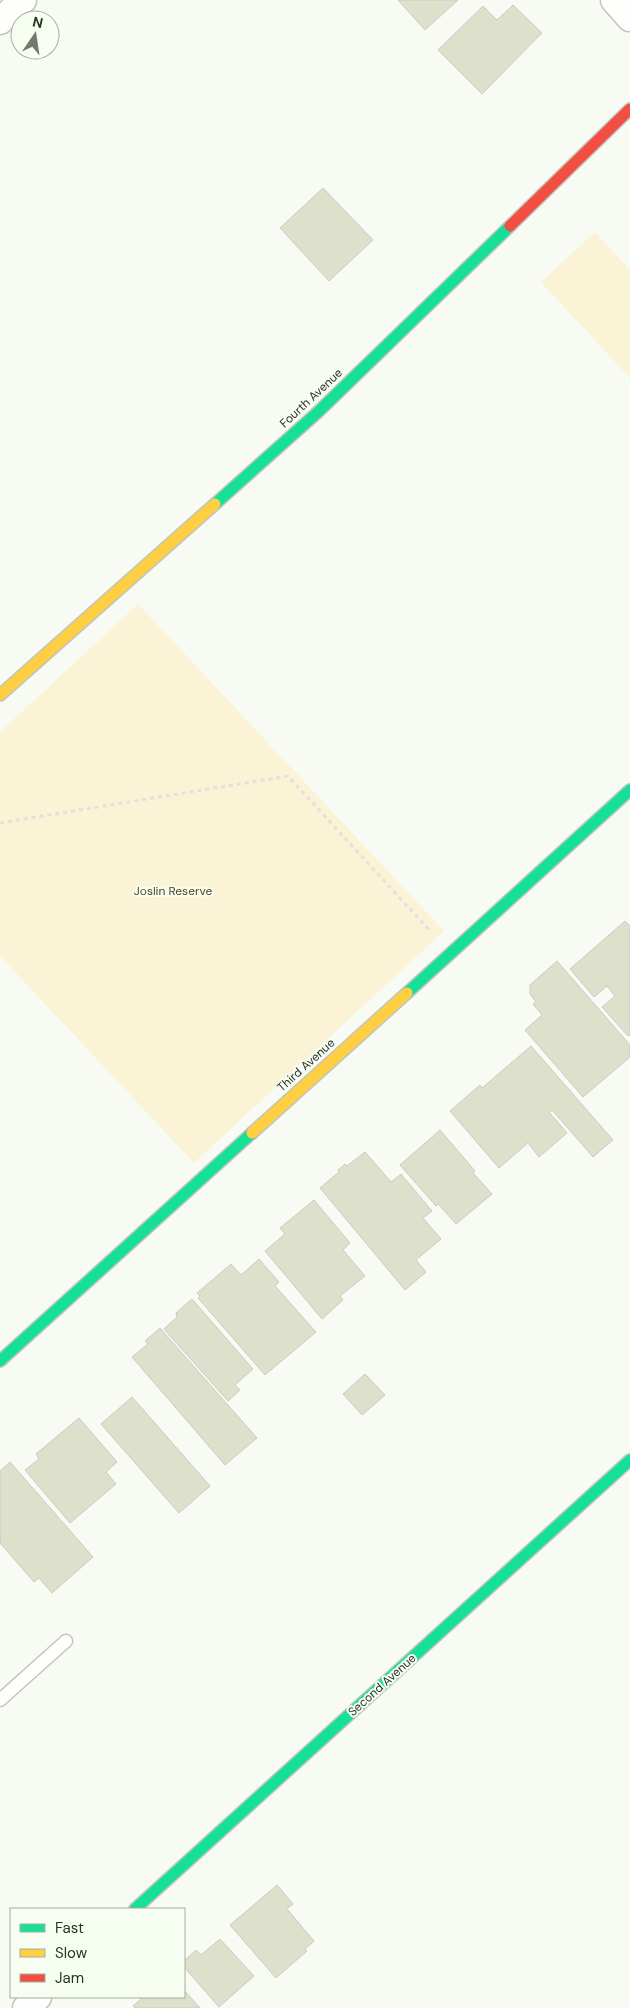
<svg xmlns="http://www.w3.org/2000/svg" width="630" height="2008" viewBox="0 0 630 2008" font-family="'DM Sans',sans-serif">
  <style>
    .green { fill: #fbf3d6 }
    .building { fill: #dde0cb; stroke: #c9ccc4 }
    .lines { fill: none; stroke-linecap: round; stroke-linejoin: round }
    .lane-casing { stroke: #c1c5be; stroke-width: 15 }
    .street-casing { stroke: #c1c5be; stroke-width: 29 }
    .fast-casing { stroke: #c1c5be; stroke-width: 14 }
    .slow-casing { stroke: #c1c5be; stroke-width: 14 }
    .jam-casing { stroke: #c1c5be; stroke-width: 14 }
    .path { stroke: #e0e2df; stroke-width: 3; stroke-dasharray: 4 4; stroke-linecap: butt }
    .lane { stroke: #fefefd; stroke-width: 12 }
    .street { stroke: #fefefd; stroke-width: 26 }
    .fast { stroke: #16e098; stroke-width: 11 }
    .slow { stroke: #ffcf43; stroke-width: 11 }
    .jam { stroke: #f24e42; stroke-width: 11 }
    .labels { text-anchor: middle; stroke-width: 4; stroke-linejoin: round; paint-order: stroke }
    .street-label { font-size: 12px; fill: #2d3229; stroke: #f6fef1 }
    .park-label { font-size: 12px; fill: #51441e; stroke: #f6fef1 }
  </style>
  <rect width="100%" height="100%" fill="#f7fbf4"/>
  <g class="green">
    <path d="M 595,232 L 630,270 L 630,378 L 541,282 Z"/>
    <path d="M 138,604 L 444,931 L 194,1163 L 0,956 L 0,732 Z"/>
  </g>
  <g class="building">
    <path d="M 398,0 L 458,0 L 425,30 Z"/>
    <path d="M 513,5 L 542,33 L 482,94 L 438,50 L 483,6 L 497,20 Z"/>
    <path d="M 323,188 L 373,240 L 329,281 L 280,228 Z"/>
    <path d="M 625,921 L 630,926 L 630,1035 L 628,1036 L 602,1007 L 615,996 L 607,986 L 594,997 L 570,969 Z"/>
    <path d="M 557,961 L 630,1045 L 630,1057 L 583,1097 L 525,1030 L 542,1015 L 533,1004 L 536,1002 L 530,994 L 530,985 Z"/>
    <path d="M 531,1046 L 613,1140 L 593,1157 L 552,1110 L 549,1112 L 567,1133 L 539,1157 L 528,1143 L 499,1168 L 450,1111 L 480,1085 L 482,1088 Z"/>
    <path d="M 440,1130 L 475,1171 L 473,1173 L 492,1194 L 456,1224 L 438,1204 L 436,1206 L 400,1165 Z"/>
    <path d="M 365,1152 L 391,1182 L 401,1174 L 432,1211 L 423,1218 L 441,1239 L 416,1260 L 426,1272 L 405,1290 L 320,1188 L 339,1172 L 338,1170 L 345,1164 L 347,1166 Z"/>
    <path d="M 314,1200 L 350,1243 L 343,1250 L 365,1276 L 340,1296 L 343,1300 L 322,1319 L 265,1251 L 285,1234 L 280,1228 Z"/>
    <path d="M 259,1259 L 279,1282 L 275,1286 L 316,1332 L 265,1375 L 198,1298 L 200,1296 L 197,1293 L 231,1264 L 241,1275 Z"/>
    <path d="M 192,1299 L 253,1369 L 235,1385 L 240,1390 L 228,1401 L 164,1329 L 177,1317 L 176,1313 Z"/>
    <path d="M 160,1328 L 257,1438 L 225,1465 L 132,1357 L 148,1344 L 145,1341 Z"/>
    <path d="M 365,1374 L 385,1395 L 362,1415 L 343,1394 Z"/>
    <path d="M 132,1397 L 210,1486 L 179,1513 L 101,1424 Z"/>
    <path d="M 79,1418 L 117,1462 L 106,1472 L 116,1484 L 70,1523 L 25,1470 L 39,1459 L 36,1454 Z"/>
    <path d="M 10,1462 L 93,1557 L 52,1593 L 39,1578 L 34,1582 L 0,1543 L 0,1471 Z"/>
    <path d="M 277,1885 L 293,1904 L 287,1909 L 314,1941 L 305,1949 L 307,1951 L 276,1978 L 230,1925 Z"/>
    <path d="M 220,1939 L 254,1976 L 219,2007 L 184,1967 L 184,1961 L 196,1950 L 201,1955 Z"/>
    <path d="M 184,1990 L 200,2008 L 135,2008 L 133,2006 L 143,1997 L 184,1997 Z"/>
  </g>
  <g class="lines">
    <defs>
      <path id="lane" d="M 0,1700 L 66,1641"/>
      <g id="street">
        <path d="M 614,0 L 630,18"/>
        <path d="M 0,21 L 23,0"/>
        <path d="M 26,2008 L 38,1997"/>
      </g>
      <g id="fast">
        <path d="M 215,504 L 318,412 L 510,226"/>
        <path d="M 407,993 L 630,790"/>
        <path d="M 0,1361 L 252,1133"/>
        <path d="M 135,1909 L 630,1460"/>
      </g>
      <g id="slow">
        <path d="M 0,695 L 215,504"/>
        <path d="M 252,1133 L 407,993"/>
      </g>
      <path id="jam" d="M 510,226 L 630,109"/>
    </defs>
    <use href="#lane" class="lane-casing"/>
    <use href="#street" class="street-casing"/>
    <use href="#fast" class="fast-casing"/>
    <use href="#slow" class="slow-casing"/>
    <use href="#jam" class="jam-casing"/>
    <path class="path" d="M 0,823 L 288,776 L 431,932"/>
    <use href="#lane" class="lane"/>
    <use href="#street" class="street"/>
    <use href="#fast" class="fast"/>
    <use href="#slow" class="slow"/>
    <use href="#jam" class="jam"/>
  </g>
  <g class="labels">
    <g class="street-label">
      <text transform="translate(311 398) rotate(-43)" y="4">Fourth Avenue</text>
      <text transform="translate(306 1065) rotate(-42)" y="4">Third Avenue</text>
      <text transform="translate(382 1685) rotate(-42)" y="4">Second Avenue</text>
    </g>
    <g class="park-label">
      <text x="173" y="895">Joslin Reserve</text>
    </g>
  </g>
  <rect x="10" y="1908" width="175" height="90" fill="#f6fef1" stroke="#a6aca1"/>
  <rect x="20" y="1924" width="25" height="8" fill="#16e098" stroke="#a6aca1"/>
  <text x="55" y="1933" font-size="15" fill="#2d3229">Fast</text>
  <rect x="20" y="1949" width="25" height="8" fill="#ffcf43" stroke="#a6aca1"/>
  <text x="55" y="1958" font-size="15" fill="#2d3229">Slow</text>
  <rect x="20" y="1974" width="25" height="8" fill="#f24e42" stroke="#a6aca1"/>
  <text x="55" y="1983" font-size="15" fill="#2d3229">Jam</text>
  <g transform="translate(35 35) rotate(13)"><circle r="24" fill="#f6fef1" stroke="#a6aca1"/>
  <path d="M0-4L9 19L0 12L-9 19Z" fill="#747870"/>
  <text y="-8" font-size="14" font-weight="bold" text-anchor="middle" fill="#2d3229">N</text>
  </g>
</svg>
